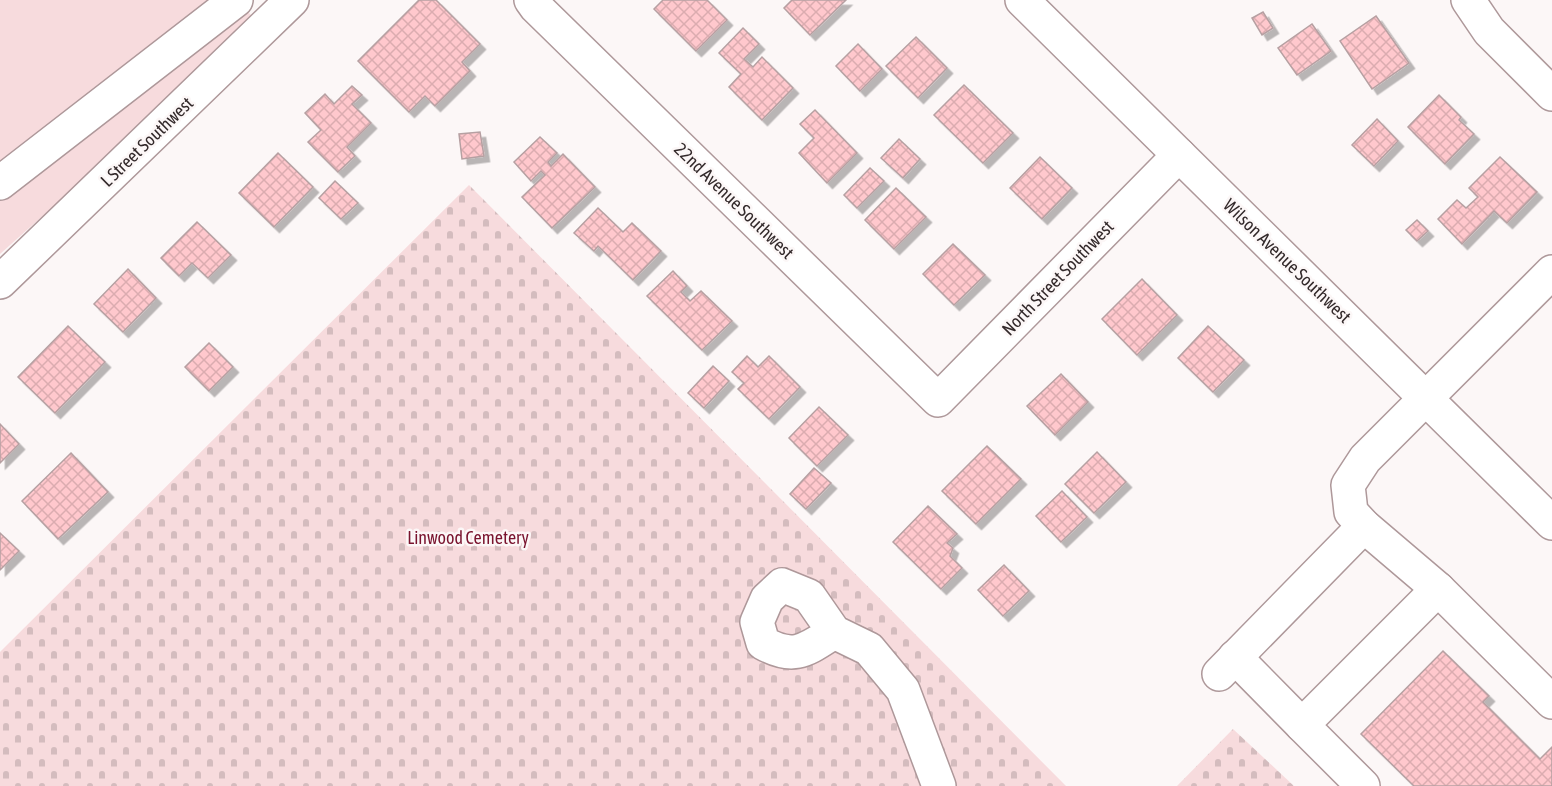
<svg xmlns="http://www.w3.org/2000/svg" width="1552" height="786" viewBox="0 0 1552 786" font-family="'Asap Condensed',sans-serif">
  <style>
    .grass { fill: #f7dbdd }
    .cemetery { fill: url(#cemetery-stones) }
    .building { fill: url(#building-cross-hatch); stroke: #b6a0a2; stroke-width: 1.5; filter: url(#shadow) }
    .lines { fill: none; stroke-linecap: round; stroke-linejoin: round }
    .minor-casing { stroke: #ae989a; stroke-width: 36 }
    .major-casing { stroke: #ae989a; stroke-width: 36 }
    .highway-casing { stroke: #ae989a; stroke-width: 36 }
    .minor { stroke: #fff; stroke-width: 33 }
    .major { stroke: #fff; stroke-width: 33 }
    .highway { stroke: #fff; stroke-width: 33 }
    .labels { text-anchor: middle; stroke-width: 5; stroke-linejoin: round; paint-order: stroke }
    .street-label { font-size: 18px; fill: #332a2b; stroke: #fcf7f7 }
    .park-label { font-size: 18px; fill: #79132e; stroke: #fcf7f7 }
  </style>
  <defs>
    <pattern id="cemetery-stones" width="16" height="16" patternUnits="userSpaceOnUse" patternTransform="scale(1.5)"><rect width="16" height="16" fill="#f7dbdd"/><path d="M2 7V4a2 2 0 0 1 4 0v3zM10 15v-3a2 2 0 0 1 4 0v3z" fill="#d4bcbe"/></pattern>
    <pattern id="building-cross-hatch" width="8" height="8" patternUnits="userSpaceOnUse" patternTransform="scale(1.5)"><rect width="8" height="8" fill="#ffc8cd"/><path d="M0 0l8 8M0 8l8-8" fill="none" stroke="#dbacb0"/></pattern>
    <filter id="shadow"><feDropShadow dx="5.5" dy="5.5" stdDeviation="0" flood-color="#0004"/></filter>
  </defs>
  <rect width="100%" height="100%" fill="#fcf7f7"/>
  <g class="grass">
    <path d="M 0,0 L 214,0 L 0,163 Z"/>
    <path d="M 246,10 L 255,19 L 186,88 L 0,254 L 0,201 Z"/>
  </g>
  <g class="cemetery">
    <path d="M 469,185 L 1066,786 L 0,786 L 0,652 Z"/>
    <path d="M 1233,729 L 1294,786 L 1177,786 Z"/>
  </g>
  <g class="building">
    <path d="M 419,0 L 436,0 L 480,44 L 462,62 L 470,71 L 435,106 L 425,96 L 409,112 L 358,61 Z"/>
    <path d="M 663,0 L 707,0 L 727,20 L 696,51 L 654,9 Z"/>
    <path d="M 792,0 L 846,0 L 810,35 L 784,8 Z"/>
    <path d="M 1263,12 L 1273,28 L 1262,35 L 1252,18 Z"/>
    <path d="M 1376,16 L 1409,63 L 1372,89 L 1340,41 Z"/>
    <path d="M 1312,24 L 1331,51 L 1297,75 L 1278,48 Z"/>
    <path d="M 743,28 L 759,44 L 744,59 L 753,67 L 762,57 L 793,88 L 762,120 L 729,87 L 741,74 L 719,53 Z"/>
    <path d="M 916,37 L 947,68 L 918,98 L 886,66 Z"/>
    <path d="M 858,44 L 882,69 L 860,91 L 836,66 Z"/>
    <path d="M 964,85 L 1013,133 L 983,163 L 934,115 Z"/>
    <path d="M 352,86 L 362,95 L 352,104 L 371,123 L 347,147 L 355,156 L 338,172 L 308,142 L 321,130 L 305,113 L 325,94 L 334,104 Z"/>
    <path d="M 1439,95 L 1461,117 L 1459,120 L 1474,134 L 1445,164 L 1408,127 Z"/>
    <path d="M 815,110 L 857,153 L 827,183 L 799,153 L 814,138 L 800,124 Z"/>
    <path d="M 1377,119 L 1398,141 L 1374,166 L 1352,145 Z"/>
    <path d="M 480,132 L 484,156 L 462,159 L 459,134 Z"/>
    <path d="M 540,137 L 557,153 L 548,162 L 551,166 L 563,154 L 595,187 L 552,228 L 522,197 L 545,175 L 541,171 L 531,181 L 514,162 Z"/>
    <path d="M 899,139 L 920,159 L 903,178 L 881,158 Z"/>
    <path d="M 278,153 L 313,187 L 274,227 L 239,193 Z"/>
    <path d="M 1040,157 L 1072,188 L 1042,219 L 1010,188 Z"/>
    <path d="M 1500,157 L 1537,192 L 1507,223 L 1494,211 L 1462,244 L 1438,219 L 1457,200 L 1466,208 L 1478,197 L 1469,188 Z"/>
    <path d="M 870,168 L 884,181 L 857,208 L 844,195 Z"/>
    <path d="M 335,181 L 358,203 L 341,219 L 319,198 Z"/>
    <path d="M 896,188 L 926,217 L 894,249 L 865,220 Z"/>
    <path d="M 598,208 L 623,232 L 632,223 L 661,251 L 633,280 L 598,246 L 594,251 L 574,233 Z"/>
    <path d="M 1417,220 L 1428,231 L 1417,241 L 1406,230 Z"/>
    <path d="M 197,222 L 231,255 L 208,278 L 192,263 L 179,276 L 161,258 Z"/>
    <path d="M 953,244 L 985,275 L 954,305 L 923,274 Z"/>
    <path d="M 128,269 L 156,298 L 123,332 L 94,304 Z"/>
    <path d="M 673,271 L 687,286 L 681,292 L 690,301 L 701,291 L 732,321 L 702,350 L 647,296 Z"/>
    <path d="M 1142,279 L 1177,315 L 1137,355 L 1102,319 Z"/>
    <path d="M 68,326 L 105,362 L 55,413 L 18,377 Z"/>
    <path d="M 1208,326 L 1244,360 L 1213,392 L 1178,358 Z"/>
    <path d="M 209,343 L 233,367 L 209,391 L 185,367 Z"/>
    <path d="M 747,356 L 758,367 L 769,356 L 800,387 L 769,419 L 738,389 L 744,383 L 732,372 Z"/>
    <path d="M 713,366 L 729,381 L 704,408 L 688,393 Z"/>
    <path d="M 1061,374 L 1088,402 L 1055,435 L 1027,406 Z"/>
    <path d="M 819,407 L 848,435 L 817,466 L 789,438 Z"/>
    <path d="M 0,424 L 19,444 L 0,463 Z"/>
    <path d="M 987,446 L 1021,479 L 976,524 L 942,491 Z"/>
    <path d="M 1097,452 L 1126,482 L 1094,513 L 1065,484 Z"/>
    <path d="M 71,453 L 108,492 L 58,539 L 22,501 Z"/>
    <path d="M 814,468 L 831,483 L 806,509 L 790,494 Z"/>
    <path d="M 1062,491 L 1087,517 L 1061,542 L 1036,516 Z"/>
    <path d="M 928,506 L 957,534 L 947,543 L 953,548 L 950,556 L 962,568 L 941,589 L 893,542 Z"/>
    <path d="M 0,533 L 19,551 L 0,570 Z"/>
    <path d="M 1004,565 L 1029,591 L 1003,616 L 978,590 Z"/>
    <path d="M 1443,651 L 1489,696 L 1483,702 L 1540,759 L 1552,747 L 1552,786 L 1414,786 L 1361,734 Z"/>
  </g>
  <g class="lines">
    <defs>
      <g id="minor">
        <path d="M 531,0 L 536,7 L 938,400 L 1179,155"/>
        <path d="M 1468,0 L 1489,31 L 1552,94"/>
        <path d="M 0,282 L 292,0"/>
        <path d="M 1438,589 L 1364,526 L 1351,512 L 1348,485 L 1365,459 L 1552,272"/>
        <path d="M 834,632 C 807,649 795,661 763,643 L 757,622 L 767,599 L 782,585 L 809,596 L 834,632 L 869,649 L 903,690 L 939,786"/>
        <path d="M 1235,657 L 1302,725"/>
        <path d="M 1219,674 L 1364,526"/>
        <path d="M 1363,786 L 1302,725 L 1438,589 L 1552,702"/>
      </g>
      <path id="major" d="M 1022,0 L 1552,523"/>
      <path id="highway" d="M 0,183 L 236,0"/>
    </defs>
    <use href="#minor" class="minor-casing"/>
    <use href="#major" class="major-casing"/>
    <use href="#highway" class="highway-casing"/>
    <use href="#minor" class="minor"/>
    <use href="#major" class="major"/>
    <use href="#highway" class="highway"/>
  </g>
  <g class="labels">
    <g class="street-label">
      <text transform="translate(147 142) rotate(-44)" y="6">L Street Southwest</text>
      <text transform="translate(734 201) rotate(44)" y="6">22nd Avenue Southwest</text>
      <text transform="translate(1287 261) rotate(44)" y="6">Wilson Avenue Southwest</text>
      <text transform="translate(1058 278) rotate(-46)" y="6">North Street Southwest</text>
    </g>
    <g class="park-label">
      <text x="468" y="544">Linwood Cemetery</text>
    </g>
  </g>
</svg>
